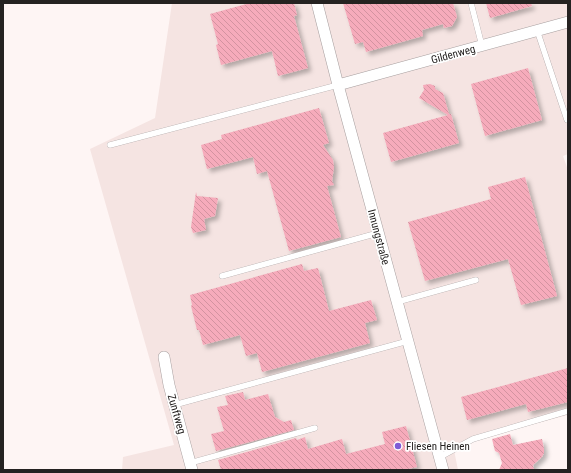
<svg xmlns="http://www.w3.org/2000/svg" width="571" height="473" viewBox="0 0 571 473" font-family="'Roboto Condensed',sans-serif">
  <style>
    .built { fill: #f5e4e2 }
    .building { fill: url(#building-back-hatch); filter: url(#shadow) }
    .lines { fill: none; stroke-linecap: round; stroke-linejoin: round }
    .lane-casing { stroke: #a79f9f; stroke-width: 6 }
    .street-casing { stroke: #a79f9f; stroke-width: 12 }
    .lane { stroke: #fff; stroke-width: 5.5 }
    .street { stroke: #fff; stroke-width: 11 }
    .poi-dot { fill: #7f5cd6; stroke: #fff; stroke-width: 1.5 }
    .labels { text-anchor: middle; stroke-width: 3.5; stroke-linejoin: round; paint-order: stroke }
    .street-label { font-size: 11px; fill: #252221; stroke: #fff }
    .poi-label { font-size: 11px; fill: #252221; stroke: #fff; text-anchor: start }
  </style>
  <defs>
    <pattern id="building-back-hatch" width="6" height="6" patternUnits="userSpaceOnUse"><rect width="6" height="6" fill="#f6abbb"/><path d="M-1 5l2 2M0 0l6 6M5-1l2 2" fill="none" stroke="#d393a0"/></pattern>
    <filter id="shadow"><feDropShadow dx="3.5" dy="3.5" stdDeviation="2" flood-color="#0004"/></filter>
  </defs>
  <rect width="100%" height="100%" fill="#fef5f4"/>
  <path class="built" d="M 172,3 L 568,3 L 568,154 L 563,156 L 568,170 L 568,415 L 453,445 L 458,470 L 122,470 L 123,457 L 174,445 L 90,149 L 155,118 Z"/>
  <g class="building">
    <path d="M 250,3 L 294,3 L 297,15 L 294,16 L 308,68 L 278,76 L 272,51 L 221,65 L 216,45 L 218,44 L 210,14 Z"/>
    <path d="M 343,3 L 453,3 L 457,17 L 452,26 L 444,28 L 443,24 L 422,30 L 423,36 L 366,52 L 363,42 L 355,44 Z"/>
    <path d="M 486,3 L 531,3 L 532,6 L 490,18 Z"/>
    <path d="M 528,68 L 542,120 L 485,136 L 471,84 Z"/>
    <path d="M 430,84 L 435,86 L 435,89 L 443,93 L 449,114 L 451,114 L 459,143 L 391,162 L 383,133 L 448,115 L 419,98 L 424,90 L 423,85 Z"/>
    <path d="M 319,108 L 329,143 L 323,145 L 333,160 L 334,167 L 332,181 L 334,185 L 327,186 L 341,237 L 289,251 L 267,171 L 257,174 L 253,157 L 207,169 L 201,145 L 222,139 L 221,135 Z"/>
    <path d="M 525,177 L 557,296 L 521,305 L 508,259 L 425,281 L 408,222 L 491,199 L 488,187 Z"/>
    <path d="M 196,192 L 197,196 L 218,198 L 215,216 L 204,219 L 206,230 L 193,233 L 191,227 Z"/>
    <path d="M 302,264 L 304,271 L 318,268 L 329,311 L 371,300 L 377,320 L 365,323 L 370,343 L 262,372 L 257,353 L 246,356 L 240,335 L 203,345 L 199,330 L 197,330 L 191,306 L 192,305 L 190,295 Z"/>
    <path d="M 568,368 L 568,402 L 528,412 L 526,404 L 467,420 L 461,397 Z"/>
    <path d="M 243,392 L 245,400 L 268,394 L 275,417 L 284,422 L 291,420 L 294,430 L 216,451 L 211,434 L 224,431 L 217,407 L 228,405 L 225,396 Z"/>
    <path d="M 406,426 L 417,467 L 403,470 L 221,470 L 218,460 L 296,438 L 297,440 L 305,437 L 308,449 L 342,439 L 346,454 L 385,444 L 382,432 Z"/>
    <path d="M 510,434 L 513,445 L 542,439 L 544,449 L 544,453 L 542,457 L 533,465 L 534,470 L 499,470 L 502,463 L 499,453 L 495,451 L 492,439 Z"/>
  </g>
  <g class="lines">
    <defs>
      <g id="lane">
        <path d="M 471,3 L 482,46"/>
        <path d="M 537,30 L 567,120"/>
        <path d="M 110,145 L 338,85"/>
        <path d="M 222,276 L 378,233"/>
        <path d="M 397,302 L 476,280"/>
        <path d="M 174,405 L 408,341"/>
        <path d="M 440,457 L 473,439 L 568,411"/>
        <path d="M 190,463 L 315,428"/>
      </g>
      <g id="street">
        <path d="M 317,3 L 338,85 L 443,470"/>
        <path d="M 338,85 L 568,22"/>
        <path d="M 164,357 L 169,385 L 192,470"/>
      </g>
    </defs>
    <use href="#lane" class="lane-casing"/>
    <use href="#street" class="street-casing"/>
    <use href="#lane" class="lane"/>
    <use href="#street" class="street"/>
  </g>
  <circle class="poi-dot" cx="398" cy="446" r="4"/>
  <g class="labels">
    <g class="street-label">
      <text transform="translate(453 54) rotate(-15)" y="4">Gildenweg</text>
      <text transform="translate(379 237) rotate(75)" y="4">Innungstraße</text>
      <text transform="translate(177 414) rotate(74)" y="4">Zunftweg</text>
    </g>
    <g class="poi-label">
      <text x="406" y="450">Fliesen Heinen</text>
    </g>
  </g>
  <rect width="571" height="473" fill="none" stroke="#252221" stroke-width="8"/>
</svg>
